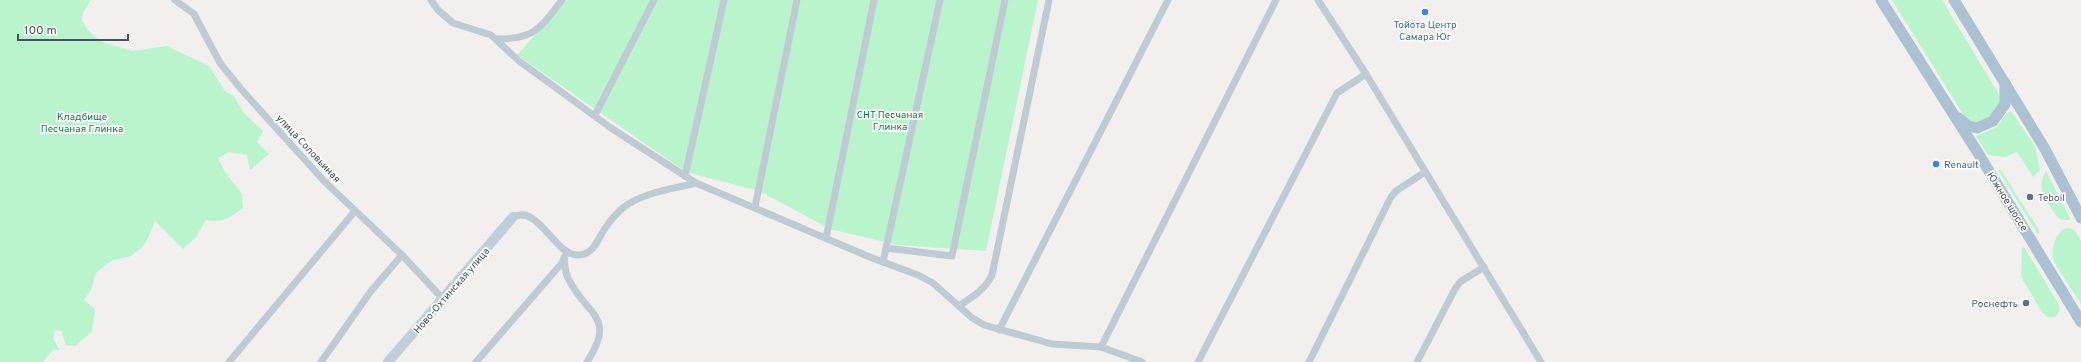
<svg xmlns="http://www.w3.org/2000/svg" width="2081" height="362" viewBox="0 0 2081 362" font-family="Overpass,sans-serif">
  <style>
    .green { fill: #baf4cd }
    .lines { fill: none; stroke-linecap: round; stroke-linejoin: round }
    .street { stroke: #bfcbd3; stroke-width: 7 }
    .secondary { stroke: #c0ceda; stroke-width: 10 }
    .primary { stroke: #acc1d1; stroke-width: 11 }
    .shop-dot { fill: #3f7fe0; stroke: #fff; stroke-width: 1.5 }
    .service-dot { fill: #5c6f8a; stroke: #fff; stroke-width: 1.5 }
    .labels { text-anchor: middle; stroke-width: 3.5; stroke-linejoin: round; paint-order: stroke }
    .shop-label { font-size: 10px; fill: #366cbe; stroke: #fff }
    .park-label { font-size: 10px; fill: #0d8342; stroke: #fff }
    .street-label { font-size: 10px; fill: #45545f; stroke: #fff }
    .service-label { font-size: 10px; fill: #4e5e75; stroke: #fff; text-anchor: start }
  </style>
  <rect width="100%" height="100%" fill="#f2efef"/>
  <g class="green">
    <path d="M 0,0 L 91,0 L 83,13 L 82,21 L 88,30 L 100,41 L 132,51 L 167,46 L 209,66 L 225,91 L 234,96 L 243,112 L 263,131 L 257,142 L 269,154 L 250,170 L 247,155 L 229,152 L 218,158 L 225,172 L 242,194 L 243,208 C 229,218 223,223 206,220 L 196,237 L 183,249 L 155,221 L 147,240 L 142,247 L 131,256 L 111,261 L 96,273 L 91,290 L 84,300 L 95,309 L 92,332 L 75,346 L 66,345 L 61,331 L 55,330 L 53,339 L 60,350 L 53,350 L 43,362 L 0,362 Z"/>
    <path d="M 567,0 L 1038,0 L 986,251 L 898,245 L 830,229 L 759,191 L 686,172 L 517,55 Z"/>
    <path d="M 1892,0 L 1942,0 L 2000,96 L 2001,102 L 1984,124 L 1968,122 Z"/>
    <path d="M 2011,111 L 2035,146 L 2040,170 L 2033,177 L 2017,152 L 2005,157 L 1988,155 L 1976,136 L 1997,127 L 2007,113 Z"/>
    <path d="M 1998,170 L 2001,170 L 2039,230 L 2039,234 L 2037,233 Z"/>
    <path d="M 2046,171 L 2070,218 L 2069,220 L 2062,220 L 2058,218 C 2047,201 2035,191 2046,171 Z"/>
    <path d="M 2069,228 L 2075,231 L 2081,241 L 2081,304 L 2054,262 C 2050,249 2054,237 2064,229 Z"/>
    <path d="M 2024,247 L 2059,305 L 2060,311 L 2055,317 L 2047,317 L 2042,312 L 2021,277 L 2022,248 Z"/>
  </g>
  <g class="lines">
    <g class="street">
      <path d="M 175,0 L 194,14 L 220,63 L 241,89 L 324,181 L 402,255 L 443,299"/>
      <path d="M 431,0 L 438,10 L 453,23 L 491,35 L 519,61 L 541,77 L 611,128 L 696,183 L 872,258 L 918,275 L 933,283 L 971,317 L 984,325 L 1052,344 L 1101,347 L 1142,362"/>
      <path d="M 1318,0 L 1366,74 L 1541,362"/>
      <path d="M 497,39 C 536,39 540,28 562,0"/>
      <path d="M 595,115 L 654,0"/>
      <path d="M 685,176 L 724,0"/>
      <path d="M 755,207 L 797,0"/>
      <path d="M 513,217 C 538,204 554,254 577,255 C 595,255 597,239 606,227 C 610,221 618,212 624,207 C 644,192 673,189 696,183"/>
      <path d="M 826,238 L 874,0"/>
      <path d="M 886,248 L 952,256 L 1005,0"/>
      <path d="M 564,258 C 565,265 565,274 569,280 C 587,316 617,316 587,362"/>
      <path d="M 883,262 L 940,0"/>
      <path d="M 959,306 C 972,297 985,290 992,275 L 1049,0"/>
      <path d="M 999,330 L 1168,0"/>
      <path d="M 1101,347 L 1276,0"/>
      <path d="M 229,362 L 355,211"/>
      <path d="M 321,362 L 371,291 L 402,255"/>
      <path d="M 476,362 L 562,263 L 567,252"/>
      <path d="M 1198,362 L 1337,93 L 1366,74"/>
      <path d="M 1309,362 L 1391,197 L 1396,191 L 1425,172"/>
      <path d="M 1417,362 L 1455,289 L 1460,282 L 1484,267"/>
    </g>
    <path class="secondary" d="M 388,362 L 513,217"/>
    <g class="primary">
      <path d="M 1881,0 L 1978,153 L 2081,322"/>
      <path d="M 1954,0 L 2045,149 L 2081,218"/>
      <path d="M 1959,118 L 1968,126 L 1977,128 L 1993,121 L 2005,104 L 2005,83"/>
    </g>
  </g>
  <g class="shop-dot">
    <circle cx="1425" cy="12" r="4"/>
    <circle cx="1936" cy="164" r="4"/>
  </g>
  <g class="service-dot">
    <circle cx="2030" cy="197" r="4"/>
    <circle cx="2026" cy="303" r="4"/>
  </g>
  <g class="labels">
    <g class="shop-label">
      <text x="1425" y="28">Тойота Центр<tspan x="1425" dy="12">Самара Юг</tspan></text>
      <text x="1944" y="168" text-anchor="start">Renault</text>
    </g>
    <g class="park-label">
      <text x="890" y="118">СНТ Песчаная<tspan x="890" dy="12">Глинка</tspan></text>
      <text x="82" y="120">Кладбище<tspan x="82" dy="12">Песчаная Глинка</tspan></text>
    </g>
    <g class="street-label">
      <text transform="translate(309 148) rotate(47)" y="4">улица Соловьиная</text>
      <text transform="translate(2008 201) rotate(58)" y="4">Южное шоссе</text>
      <text transform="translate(451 290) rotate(-49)" y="4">Ново-Охтинская улица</text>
    </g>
    <g class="service-label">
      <text x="2038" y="201">Teboil</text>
      <text x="2018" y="307" text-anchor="end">Роснефть</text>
    </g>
  </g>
  <path d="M18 34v6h110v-6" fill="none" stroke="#45545f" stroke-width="2"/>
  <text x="24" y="34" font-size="12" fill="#45545f" stroke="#ffffff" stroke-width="3" paint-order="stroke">100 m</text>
</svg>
